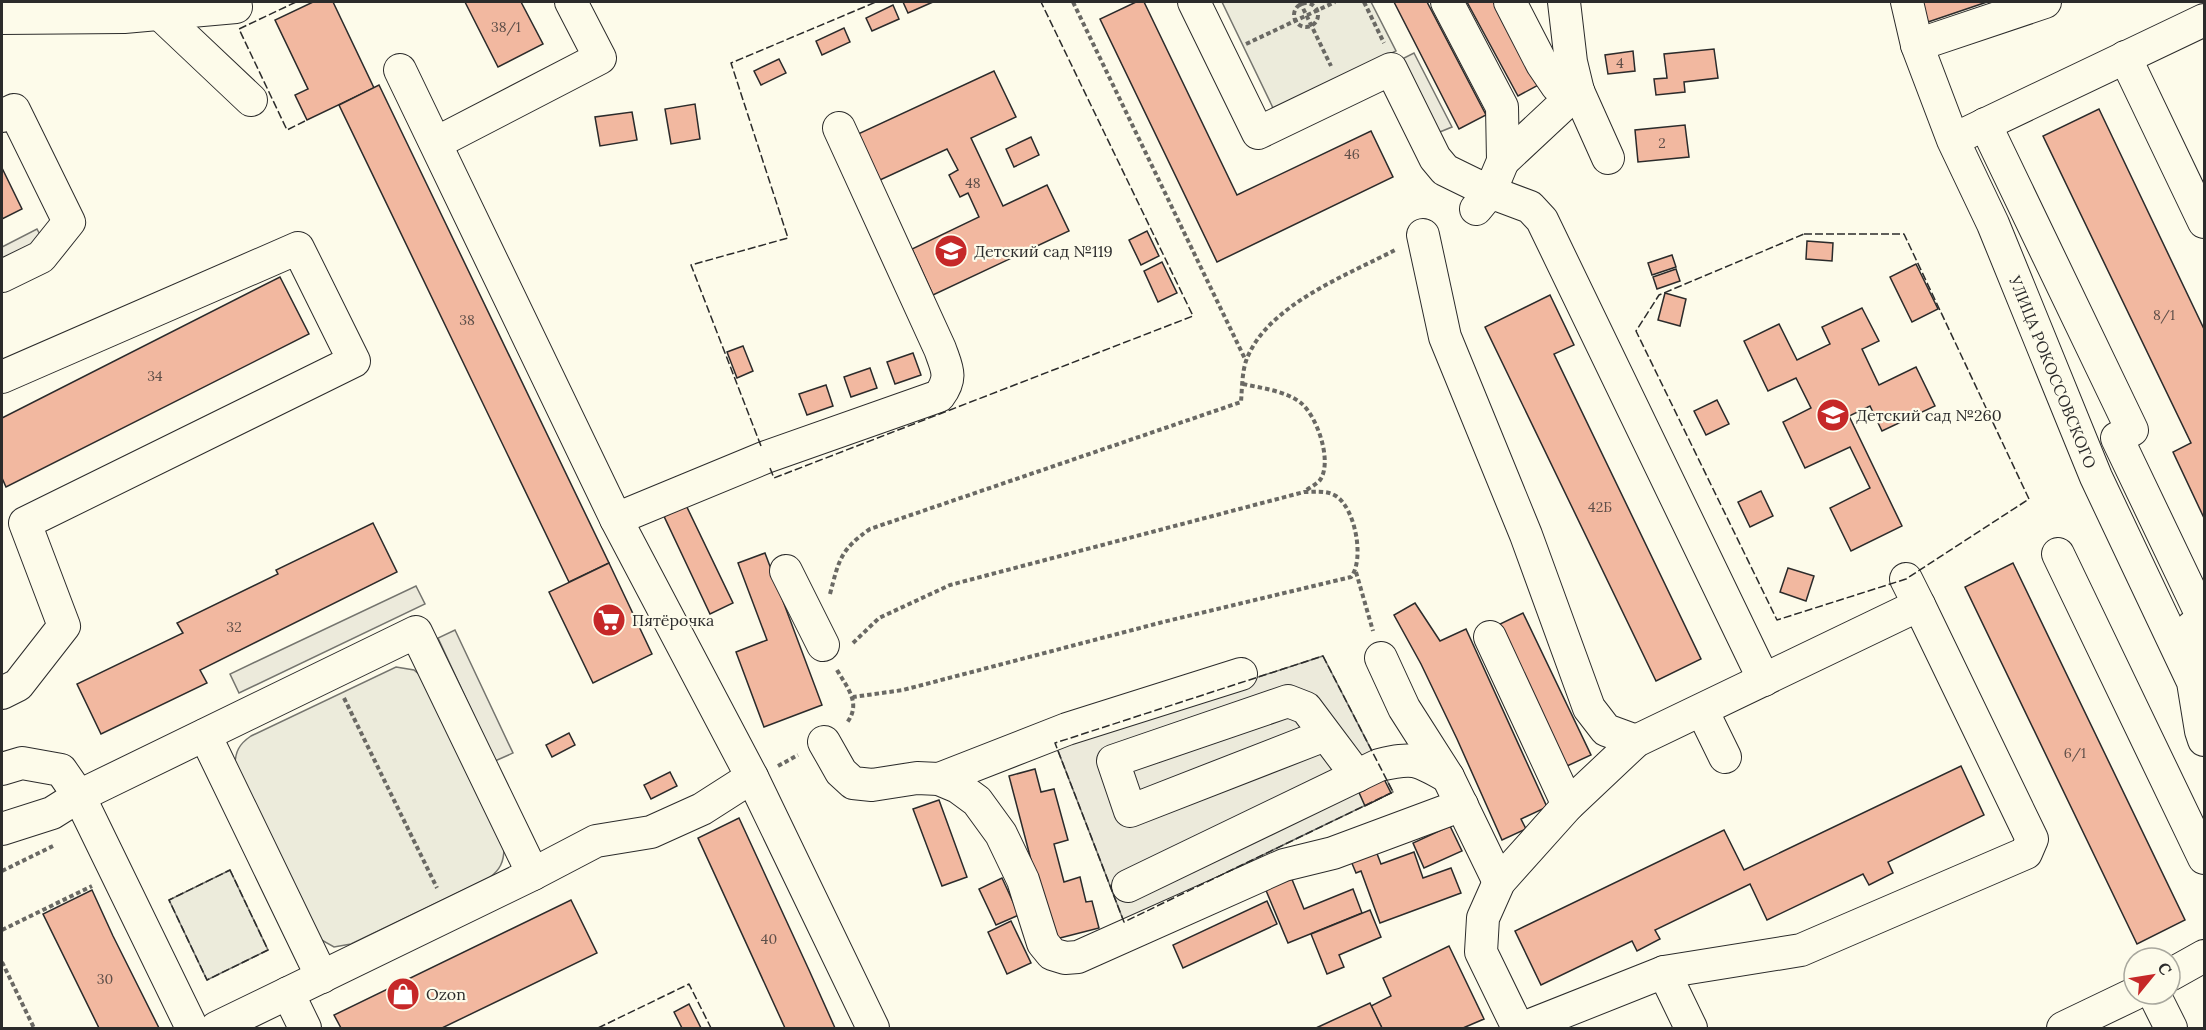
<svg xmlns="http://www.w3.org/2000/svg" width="2206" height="1030" viewBox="0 0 2206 1030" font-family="Lora,serif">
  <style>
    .green { fill: #ecebdb; stroke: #74746e; stroke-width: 1.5 }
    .parking { fill: #eceadb; stroke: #74746e; stroke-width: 1.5 }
    .building { fill: #f2b8a0; stroke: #2b2b2b; stroke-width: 1.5 }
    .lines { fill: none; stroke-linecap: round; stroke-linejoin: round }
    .minor-casing { stroke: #2b2b2b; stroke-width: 34 }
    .path { stroke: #6a6964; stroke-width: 4; stroke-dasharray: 4.5 3; stroke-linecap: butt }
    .minor { stroke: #fdfbea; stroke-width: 32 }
    .fence { stroke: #2b2b2b; stroke-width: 1.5; stroke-dasharray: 8 3; stroke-linecap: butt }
    .labels { text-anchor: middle; stroke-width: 4.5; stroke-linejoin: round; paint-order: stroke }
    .number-label { font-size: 14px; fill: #5d4e48 }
    .poi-label { font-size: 16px; fill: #2b2b2b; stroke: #fdfbea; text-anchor: start }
    .street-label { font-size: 16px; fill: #2b2b2b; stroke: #fdfbea }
  </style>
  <rect width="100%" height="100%" fill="#fdfbea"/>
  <g class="green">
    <path d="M 1222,2 L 1371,2 L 1396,51 L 1274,110 Z"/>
    <path d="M 396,667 L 414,670 L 421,676 L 504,848 C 504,862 500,870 489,878 L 351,944 L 334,947 L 318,938 L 235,766 C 235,752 239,744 251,736 Z"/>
    <path d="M 230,870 L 268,950 L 207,980 L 169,900 Z"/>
  </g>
  <g class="parking">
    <path d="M 1414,53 L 1452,127 L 1430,136 L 1396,62 Z"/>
    <path d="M 37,229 L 46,246 L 2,268 L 2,247 Z"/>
    <path d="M 416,586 L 425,604 L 239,693 L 230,674 Z"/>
    <path d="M 455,630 L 513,753 L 495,761 L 438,638 Z"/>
    <path d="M 1323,656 L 1393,792 L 1124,922 L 1055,743 Z"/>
  </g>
  <g class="building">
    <path d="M 313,2 L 333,2 L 374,88 L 307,120 L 295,95 L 308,89 L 275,20 Z"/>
    <path d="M 465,2 L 521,2 L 543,44 L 498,67 Z"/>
    <path d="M 903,2 L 933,2 L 908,13 Z"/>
    <path d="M 1136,2 L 1144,2 L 1237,195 L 1371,131 L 1393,177 L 1217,262 L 1100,19 Z"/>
    <path d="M 1394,2 L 1427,2 L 1486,115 L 1459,129 Z"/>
    <path d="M 1467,2 L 1501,2 L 1544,82 L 1518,96 Z"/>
    <path d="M 1921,2 L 1987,2 L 1928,22 Z"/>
    <path d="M 893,5 L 899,19 L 872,31 L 866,18 Z"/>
    <path d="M 844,28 L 850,42 L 822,55 L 816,41 Z"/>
    <path d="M 1714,49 L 1718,78 L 1684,82 L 1685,92 L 1656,95 L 1654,79 L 1667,78 L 1664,54 Z"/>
    <path d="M 1633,51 L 1635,71 L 1608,74 L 1605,55 Z"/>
    <path d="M 779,59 L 786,73 L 761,85 L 754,71 Z"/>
    <path d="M 994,71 L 1016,117 L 971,138 L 1003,206 L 1047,185 L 1069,231 L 933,295 L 912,249 L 979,217 L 968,193 L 960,197 L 949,175 L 958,170 L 947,149 L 880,180 L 858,134 Z"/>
    <path d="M 379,85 L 609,563 L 569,582 L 339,105 Z"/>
    <path d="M 695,104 L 700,139 L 671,144 L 665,109 Z"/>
    <path d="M 2099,109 L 2204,329 L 2204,518 L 2173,452 L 2191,443 L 2043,136 Z"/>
    <path d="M 632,112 L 637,140 L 600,146 L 595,117 Z"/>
    <path d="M 1685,125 L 1689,157 L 1638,162 L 1635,130 Z"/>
    <path d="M 1031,137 L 1039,155 L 1014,167 L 1006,149 Z"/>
    <path d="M 2,168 L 22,209 L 2,219 Z"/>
    <path d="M 1147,231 L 1159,256 L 1141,265 L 1129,240 Z"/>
    <path d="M 1807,241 L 1833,243 L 1832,261 L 1806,259 Z"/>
    <path d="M 1672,255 L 1676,267 L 1652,275 L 1648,263 Z"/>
    <path d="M 1162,262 L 1177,293 L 1158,302 L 1144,271 Z"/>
    <path d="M 1916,264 L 1938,309 L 1912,322 L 1890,277 Z"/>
    <path d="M 1676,269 L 1680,281 L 1657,289 L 1653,277 Z"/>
    <path d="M 280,277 L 309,334 L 6,487 L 2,478 L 2,418 Z"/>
    <path d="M 1665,293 L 1686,299 L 1680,326 L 1658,320 Z"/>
    <path d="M 1550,295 L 1574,345 L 1554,354 L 1701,659 L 1656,681 L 1485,327 Z"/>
    <path d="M 1862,308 L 1879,341 L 1862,349 L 1879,385 L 1916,367 L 1935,406 L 1882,431 L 1870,406 L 1849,416 L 1902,526 L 1851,551 L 1830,508 L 1870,488 L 1850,447 L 1805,468 L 1783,422 L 1811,408 L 1796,378 L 1768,391 L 1744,341 L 1779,324 L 1797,360 L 1830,344 L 1822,327 Z"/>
    <path d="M 743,346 L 753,371 L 737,378 L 727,352 Z"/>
    <path d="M 913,353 L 921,375 L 895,384 L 887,362 Z"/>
    <path d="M 870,368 L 877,388 L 851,397 L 844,377 Z"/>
    <path d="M 826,385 L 833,406 L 807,415 L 799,394 Z"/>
    <path d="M 1717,400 L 1729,424 L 1706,435 L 1694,411 Z"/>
    <path d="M 1761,491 L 1773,516 L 1750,527 L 1738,502 Z"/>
    <path d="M 684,501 L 733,603 L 710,614 L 662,512 Z"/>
    <path d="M 373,523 L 397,572 L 200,670 L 207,683 L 101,734 L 77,684 L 183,633 L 177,623 L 278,574 L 276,570 Z"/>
    <path d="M 765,553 L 822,705 L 764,727 L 736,652 L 767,640 L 738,563 Z"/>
    <path d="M 609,563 L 652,654 L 593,683 L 549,592 Z"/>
    <path d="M 2013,563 L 2185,920 L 2137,944 L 1965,587 Z"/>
    <path d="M 1788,568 L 1814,576 L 1806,601 L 1780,592 Z"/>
    <path d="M 1415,603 L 1440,641 L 1466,629 L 1547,807 L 1521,819 L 1526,829 L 1502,840 L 1457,739 L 1421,664 L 1394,615 Z"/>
    <path d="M 1523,613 L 1591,755 L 1567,766 L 1500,624 Z"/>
    <path d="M 569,733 L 575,745 L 552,757 L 546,745 Z"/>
    <path d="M 1961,766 L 1984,815 L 1888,862 L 1893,873 L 1869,885 L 1863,874 L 1767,920 L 1750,884 L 1655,930 L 1660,939 L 1637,951 L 1632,941 L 1541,985 L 1515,931 L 1724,830 L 1744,870 Z"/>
    <path d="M 1035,769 L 1041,792 L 1054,789 L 1068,840 L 1054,844 L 1064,882 L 1080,877 L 1086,902 L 1092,901 L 1099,928 L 1052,940 L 1009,776 Z"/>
    <path d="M 670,772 L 677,786 L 651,799 L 644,785 Z"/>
    <path d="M 1382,775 L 1391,793 L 1365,806 L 1357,788 Z"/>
    <path d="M 939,800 L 967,877 L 942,886 L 913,809 Z"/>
    <path d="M 739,818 L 809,970 L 835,1028 L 785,1028 L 698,838 Z"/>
    <path d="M 1450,826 L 1462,851 L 1424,868 L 1413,843 Z"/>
    <path d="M 1376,851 L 1381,864 L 1414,852 L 1423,878 L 1451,868 L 1461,893 L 1380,923 L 1361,871 L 1356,873 L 1351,861 Z"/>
    <path d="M 1291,877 L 1304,909 L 1353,889 L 1362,913 L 1288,943 L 1265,888 Z"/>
    <path d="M 1002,878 L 1019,915 L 996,925 L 979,889 Z"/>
    <path d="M 92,890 L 113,936 L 159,1028 L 99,1028 L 43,914 Z"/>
    <path d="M 571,900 L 597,953 L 442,1028 L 341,1028 L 334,1015 Z"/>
    <path d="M 1267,901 L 1277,924 L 1183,968 L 1173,945 Z"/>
    <path d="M 1370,910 L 1381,937 L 1339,955 L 1344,967 L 1327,974 L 1311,934 Z"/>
    <path d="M 1011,921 L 1031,963 L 1007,974 L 988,932 Z"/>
    <path d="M 1449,946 L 1484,1019 L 1463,1028 L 1382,1028 L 1371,1006 L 1391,996 L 1383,978 Z"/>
    <path d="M 1370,1003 L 1382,1028 L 1316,1028 Z"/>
    <path d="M 689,1004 L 701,1028 L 682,1028 L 674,1012 Z"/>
  </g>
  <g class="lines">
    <defs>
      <g id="minor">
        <path d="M 1194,2 L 1258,133 L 1391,69 L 1435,158 L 1445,170 L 1490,192 L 1503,161 L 1502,107 L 1447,2"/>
        <path d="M 1510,2 L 1542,64 L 1557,86 L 1578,91"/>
        <path d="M 1564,2 L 1571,62 L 1578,91 L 1608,158"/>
        <path d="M 1907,2 L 1917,45 L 1953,140 L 1993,224 L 2096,477 L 2193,682 L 2201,731 L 2204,740"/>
        <path d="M 160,14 L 251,100"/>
        <path d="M 2,18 L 124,17 L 236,7"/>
        <path d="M 1917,45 L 2045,2"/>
        <path d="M 2125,57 L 2204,222"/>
        <path d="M 400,70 L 616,519 L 752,777 L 873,1028"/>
        <path d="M 2,116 L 14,110 L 69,222 L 41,257 L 2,276"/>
        <path d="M 1985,124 L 2132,430 L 2117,438 L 2204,620"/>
        <path d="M 1967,133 L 2204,20"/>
        <path d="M 436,143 L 600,58 L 571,2"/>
        <path d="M 1503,161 L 1578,91"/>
        <path d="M 1476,209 L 1490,192 L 1530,207 L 1542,220 L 1764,680"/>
        <path d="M 1423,235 L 1445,337 L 1526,535 L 1589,708 L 1606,730 L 1636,741"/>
        <path d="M 2,377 L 298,248 L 354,361 L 25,523 L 64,626 L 18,685 L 2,693"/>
        <path d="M 616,519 L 766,457 L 939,396 C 953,377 947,369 940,349 L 839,128"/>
        <path d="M 2058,554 L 2204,858"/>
        <path d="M 786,571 L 823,645"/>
        <path d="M 1906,579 L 1919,605"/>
        <path d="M 2204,621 L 2192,627 L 2204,653"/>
        <path d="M 1490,637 L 1568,805"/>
        <path d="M 1381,658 L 1404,708 L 1448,777 L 1499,882"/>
        <path d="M 1702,710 L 1725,757"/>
        <path d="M 205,735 L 322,977"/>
        <path d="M 1325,735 L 1130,811 L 1113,761 L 1288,701 L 1306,708 L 1357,776"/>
        <path d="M 824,742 L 841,772 L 853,783 L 872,785 L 917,778 L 939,779 L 958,787 L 977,801 L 1001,834 L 1023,880 L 1043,943 L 1052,954 L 1065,958 L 1078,957 L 1284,865 L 1333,853 L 1462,805"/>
        <path d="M 2,769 L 22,763 L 61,770 L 79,796 L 192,1028"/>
        <path d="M 939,779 L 1067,729 L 1241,674"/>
        <path d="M 2,829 L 52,813 L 79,796 L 416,632 L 533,874"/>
        <path d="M 1128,886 L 1379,765 C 1414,757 1417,759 1448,777"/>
        <path d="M 2170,975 L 2204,956"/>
        <path d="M 288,993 L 305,1028"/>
        <path d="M 2154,994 L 2171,1028"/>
        <path d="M 216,1028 L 533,874 L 596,841 L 651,832 L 702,809 L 752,777"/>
        <path d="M 1518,1028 L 1481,952 L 1483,918 L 1499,882 L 1568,805 L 1636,741 L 1919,605 L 2032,839 L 2026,853 L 1801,950 L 1664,972"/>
        <path d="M 1523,1028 L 1664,972 L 1691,1028"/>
        <path d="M 2063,1028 L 2134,994"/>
      </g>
    </defs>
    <use href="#minor" class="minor-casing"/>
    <g class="path">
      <path d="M 1073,2 L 1246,361"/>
      <path d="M 1300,2 L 1331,66"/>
      <path d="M 1364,2 L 1384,43"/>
      <circle cx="1306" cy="15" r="12"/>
      <path d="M 1246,44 L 1335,2"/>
      <path d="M 1243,384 C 1261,388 1286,391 1301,403 C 1317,416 1333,462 1320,480 C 1317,484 1309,488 1305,491"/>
      <path d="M 1356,572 L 1373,631"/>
      <path d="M 830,594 C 839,560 840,550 870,529 L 1241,402 C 1242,389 1242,373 1246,361 C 1266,305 1348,275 1397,249"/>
      <path d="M 853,643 L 879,618 L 950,585 L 1304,492 C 1316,492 1326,490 1336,496 C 1355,508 1365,559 1351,577 L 1163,622 L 903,690 L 853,697"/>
      <path d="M 837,670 C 848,689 862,704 846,724"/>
      <path d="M 344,698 L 437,888"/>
      <path d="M 778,766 L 798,755"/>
      <path d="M 2,871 L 53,846"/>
      <path d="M 2,930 L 92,886"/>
      <path d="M 2,962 L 34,1028"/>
    </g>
    <use href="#minor" class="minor"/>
    <g class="fence">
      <path d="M 296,2 L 239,29 L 287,130 L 307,120"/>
      <path d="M 1804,234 L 1904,234 L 2029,499 L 1906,579 L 1777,620 L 1636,331 L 1659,295 Z"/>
      <path d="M 761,446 L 691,265 L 788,238 L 731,63 L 876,2"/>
      <path d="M 770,468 L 774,478 L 1193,316 L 1041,2"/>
      <path d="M 1323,656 L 1393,792 L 1124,922 L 1055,743 Z"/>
      <path d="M 230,870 L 268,950 L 207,980 L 169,900 Z"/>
      <path d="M 598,1028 L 689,984 L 711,1028"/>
    </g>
  </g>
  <defs>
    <symbol id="school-disc" viewBox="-11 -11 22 22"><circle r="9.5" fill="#c62828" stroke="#fdfbea"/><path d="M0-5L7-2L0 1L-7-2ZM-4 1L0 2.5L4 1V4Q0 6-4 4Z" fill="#fff"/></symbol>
    <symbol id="supermarket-disc" viewBox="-11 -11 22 22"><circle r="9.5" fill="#c62828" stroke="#fdfbea"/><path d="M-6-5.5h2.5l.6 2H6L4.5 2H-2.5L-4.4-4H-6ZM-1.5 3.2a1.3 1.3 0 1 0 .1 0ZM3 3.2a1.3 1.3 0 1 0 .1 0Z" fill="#fff"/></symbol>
    <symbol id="shop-disc" viewBox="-11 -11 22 22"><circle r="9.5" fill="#c62828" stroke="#fdfbea"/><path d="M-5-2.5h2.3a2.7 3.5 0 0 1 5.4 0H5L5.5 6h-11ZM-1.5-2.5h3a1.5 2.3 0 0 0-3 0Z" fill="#fff"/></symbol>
  </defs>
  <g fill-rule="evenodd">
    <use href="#school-disc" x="932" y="232" width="38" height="38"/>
    <use href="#school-disc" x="1814" y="396" width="38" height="38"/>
    <use href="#supermarket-disc" x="590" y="601" width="38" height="38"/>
    <use href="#shop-disc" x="384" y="975" width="38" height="38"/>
  </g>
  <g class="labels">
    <g class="number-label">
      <text x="506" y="32">38/1</text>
      <text x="1620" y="68">4</text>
      <text x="1662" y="148">2</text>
      <text x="1352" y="159">46</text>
      <text x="973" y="188">48</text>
      <text x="2164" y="320">8/1</text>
      <text x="467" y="325">38</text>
      <text x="155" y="381">34</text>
      <text x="1600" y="512">42Б</text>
      <text x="234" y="632">32</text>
      <text x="2075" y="758">6/1</text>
      <text x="769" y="944">40</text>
      <text x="105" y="984">30</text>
    </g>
    <g class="poi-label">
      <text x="974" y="257">Детский сад №119</text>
      <text x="1856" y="421">Детский сад №260</text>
      <text x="632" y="626">Пятёрочка</text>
      <text x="426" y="1000">Ozon</text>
    </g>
    <g class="street-label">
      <text transform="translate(2053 372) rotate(68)" y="6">УЛИЦА РОКОССОВСКОГО</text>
    </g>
  </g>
  <rect width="2206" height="1030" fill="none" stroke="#2b2b2b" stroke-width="6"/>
  <g transform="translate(2152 976) rotate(60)"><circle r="28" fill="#fdfbea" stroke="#a9a89e" stroke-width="1.5"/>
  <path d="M0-4.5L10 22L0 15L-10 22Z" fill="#c62828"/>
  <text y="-9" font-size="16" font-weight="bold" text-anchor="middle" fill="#2b2b2b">С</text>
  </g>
</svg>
